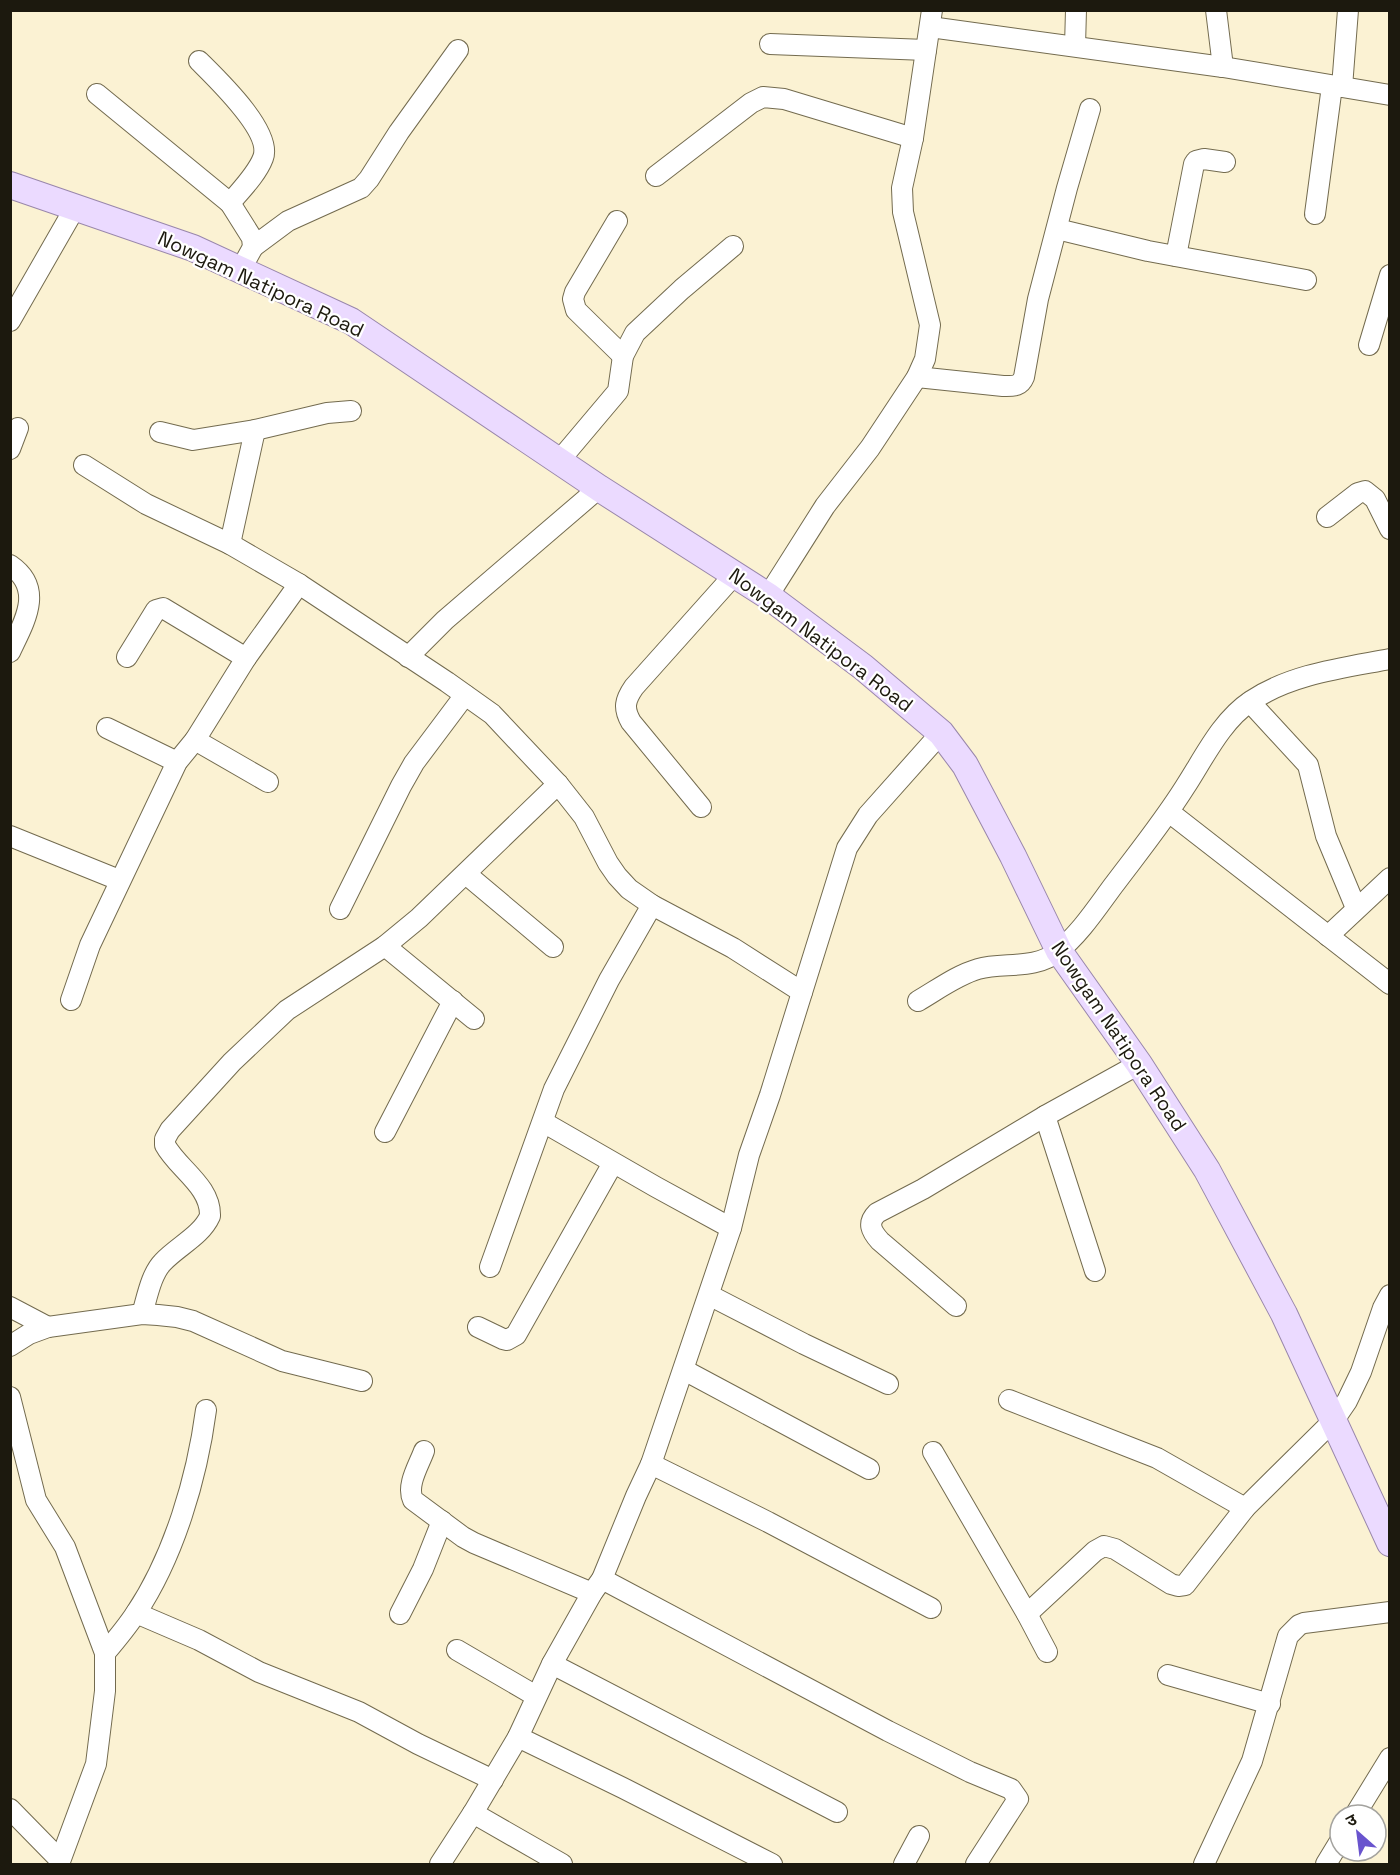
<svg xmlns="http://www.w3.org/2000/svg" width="1400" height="1875" viewBox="0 0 1400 1875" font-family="'Space Grotesk','Noto Sans Devanagari',sans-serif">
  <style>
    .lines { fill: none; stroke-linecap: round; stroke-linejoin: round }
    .minor-casing { stroke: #736b4f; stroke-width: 22 }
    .major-casing { stroke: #9987ab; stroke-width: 28 }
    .minor { stroke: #fff; stroke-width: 20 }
    .major { stroke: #ebdaff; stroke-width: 26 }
    .labels { text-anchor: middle; stroke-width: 4.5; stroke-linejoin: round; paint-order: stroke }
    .street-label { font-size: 20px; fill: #1c190e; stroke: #fff }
  </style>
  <rect width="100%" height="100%" fill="#fbf2d3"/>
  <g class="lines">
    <defs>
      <g id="minor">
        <path d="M 1216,10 L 1223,67"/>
        <path d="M 930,27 L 1223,67 L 1390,95"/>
        <path d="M 770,44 L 926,50"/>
        <path d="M 1075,46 L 1076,10"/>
        <path d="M 199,61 C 217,79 273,132 263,158 C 257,174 241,190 230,203"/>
        <path d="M 1342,87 L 1348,10"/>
        <path d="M 97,94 L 230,203 L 252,238 L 253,247 L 247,258"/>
        <path d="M 656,176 L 751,103 L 763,97 L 784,99 L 913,138"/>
        <path d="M 1315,214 L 1332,86"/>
        <path d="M 617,221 L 575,292 L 573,299 L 576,310 L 623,356"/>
        <path d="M 1057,229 L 1148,251 L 1306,280"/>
        <path d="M 253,247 L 288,221 L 361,188 L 369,179 L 399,132 L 458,50"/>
        <path d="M 1176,256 L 1194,164 L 1196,161 L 1204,159 L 1225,162"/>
        <path d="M 10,321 L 76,206"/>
        <path d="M 1369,345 L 1390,275"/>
        <path d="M 917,377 L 1003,386 C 1013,386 1020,387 1024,377 L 1038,299 L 1067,188 L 1090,109"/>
        <path d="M 160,432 L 193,440 L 255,430 L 327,413 L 351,411"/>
        <path d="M 10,449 L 18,428"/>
        <path d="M 559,461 L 618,391 L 623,356 L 635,333 L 682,289 L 733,246"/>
        <path d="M 84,465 L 146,504 L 230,544 L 299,584 L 447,682 L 492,714 L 558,784 L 584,817 L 608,863 L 617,876 L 629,889 L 652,905 L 733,948 L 802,992"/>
        <path d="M 1327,517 L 1358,493 L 1365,491 L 1375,499 L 1390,529"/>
        <path d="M 230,544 L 255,430"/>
        <path d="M 10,565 C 45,589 24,622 10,652"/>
        <path d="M 768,596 L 825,506 L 870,448 L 917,377 L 925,359 L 930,325 L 903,212 L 902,188 L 913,138 L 932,10"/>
        <path d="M 127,657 L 156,610 L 163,608 L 246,658"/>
        <path d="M 408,657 L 445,620 L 599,488"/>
        <path d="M 1250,702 L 1308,765 L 1326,836 L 1356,908"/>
        <path d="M 107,728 L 177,762"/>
        <path d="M 195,740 L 268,782"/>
        <path d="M 701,807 L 631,722 C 623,708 625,700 634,687 L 735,574"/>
        <path d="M 1169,812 L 1390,984"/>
        <path d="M 10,836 L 119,880"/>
        <path d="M 466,874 L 553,947"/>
        <path d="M 340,909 L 401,786 L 414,763 L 465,695"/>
        <path d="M 1328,936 L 1390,878"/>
        <path d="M 385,946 L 474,1019"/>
        <path d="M 71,1000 L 90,945 L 177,762 L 195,740 L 246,658 L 299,584"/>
        <path d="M 918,1001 C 937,990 957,975 978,969 C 1004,962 1035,970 1057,952 C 1079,935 1096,909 1113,886 C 1137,854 1163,822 1185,787 C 1204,758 1221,721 1251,701 C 1291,674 1343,668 1390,659"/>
        <path d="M 1045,1116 L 1095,1271"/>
        <path d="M 543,1122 L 656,1187 L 731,1228"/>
        <path d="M 385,1132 L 453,1001"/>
        <path d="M 490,1267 L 554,1089 L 609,980 L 652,905"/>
        <path d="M 709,1295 L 804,1344 L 888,1384"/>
        <path d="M 956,1306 L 880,1241 C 871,1231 867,1223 877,1213 L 923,1189 L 1045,1116 L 1139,1064"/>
        <path d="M 10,1307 L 48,1327"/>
        <path d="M 142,1314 C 147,1298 151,1274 163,1262 C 178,1246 201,1236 210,1216 C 211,1186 178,1169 165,1145 L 165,1139 L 170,1130 L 232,1062 L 287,1010 L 385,946 L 419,918 L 558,784"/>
        <path d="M 478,1327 L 503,1339 L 507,1340 L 516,1335 L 613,1163"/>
        <path d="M 10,1346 L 29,1334 L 48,1327 L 142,1314 L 158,1315 L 177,1317 L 193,1321 L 282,1361 L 362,1381"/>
        <path d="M 684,1370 L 869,1469"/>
        <path d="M 10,1397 L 36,1500 L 65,1547 L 105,1653 L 105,1691 L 96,1764 L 59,1864"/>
        <path d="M 1009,1400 L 1157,1458 L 1245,1508"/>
        <path d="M 424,1451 C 419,1465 406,1485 413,1500 L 463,1537 L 474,1543 L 592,1593"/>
        <path d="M 933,1452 L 1027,1614 L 1047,1652"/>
        <path d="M 651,1464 L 768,1522 L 931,1608"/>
        <path d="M 602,1579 L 888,1731 L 970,1772 L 1011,1789 L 1018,1799 L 1016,1802 L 976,1864"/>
        <path d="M 136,1613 L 199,1640 L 259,1672 L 359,1712 L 418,1744 L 493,1780"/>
        <path d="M 400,1614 L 423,1569 L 442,1521"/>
        <path d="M 1027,1614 L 1095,1551 L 1104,1546 L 1115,1549 L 1171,1584 L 1178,1586 L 1185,1585 L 1245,1508 L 1334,1420 L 1347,1401 L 1361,1372 L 1383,1308 L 1390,1295"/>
        <path d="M 457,1650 L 536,1696"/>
        <path d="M 105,1653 C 116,1640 127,1627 136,1613 C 174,1556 197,1478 206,1410"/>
        <path d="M 552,1664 L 837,1812"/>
        <path d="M 1168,1675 L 1270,1704"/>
        <path d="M 518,1737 L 623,1788 L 772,1864"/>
        <path d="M 10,1809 L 60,1860"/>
        <path d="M 473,1813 L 562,1864"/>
        <path d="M 1355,1815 L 1390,1758"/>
        <path d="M 440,1864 L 473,1813 L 518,1737 L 552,1664 L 592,1593 L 602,1579 L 636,1496 L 651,1464 L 731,1228 L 749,1155 L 770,1095 L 847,848 L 868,815 L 941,733"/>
        <path d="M 904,1864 L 919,1836"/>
        <path d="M 1204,1864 L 1252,1761 L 1288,1636 L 1299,1625 L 1304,1623 L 1390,1612"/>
        <path d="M 1326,1864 L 1340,1841"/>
      </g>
      <path id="major" d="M 10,185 L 193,248 L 351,321 L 599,488 L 768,596 L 863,667 L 941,733 L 965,765 L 1013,856 L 1059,951 L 1139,1064 L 1207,1170 L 1284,1314 L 1390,1543"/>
    </defs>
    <use href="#minor" class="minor-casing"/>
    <use href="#major" class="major-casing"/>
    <use href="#minor" class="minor"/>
    <use href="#major" class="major"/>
  </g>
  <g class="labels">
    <g class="street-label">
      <text transform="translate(261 284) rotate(25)" y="7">Nowgam Natipora Road</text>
      <text transform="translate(821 640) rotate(37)" y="7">Nowgam Natipora Road</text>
      <text transform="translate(1119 1036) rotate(56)" y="7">Nowgam Natipora Road</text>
    </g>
  </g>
  <rect width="1400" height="1875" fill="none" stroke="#1c190e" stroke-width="24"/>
  <g transform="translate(1358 1833) rotate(332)"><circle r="28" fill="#ffffff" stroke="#a4a39f" stroke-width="1.5"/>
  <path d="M0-4.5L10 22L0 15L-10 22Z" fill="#6954ce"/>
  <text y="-9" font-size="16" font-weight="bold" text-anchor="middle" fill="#1c190e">उ</text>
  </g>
</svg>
